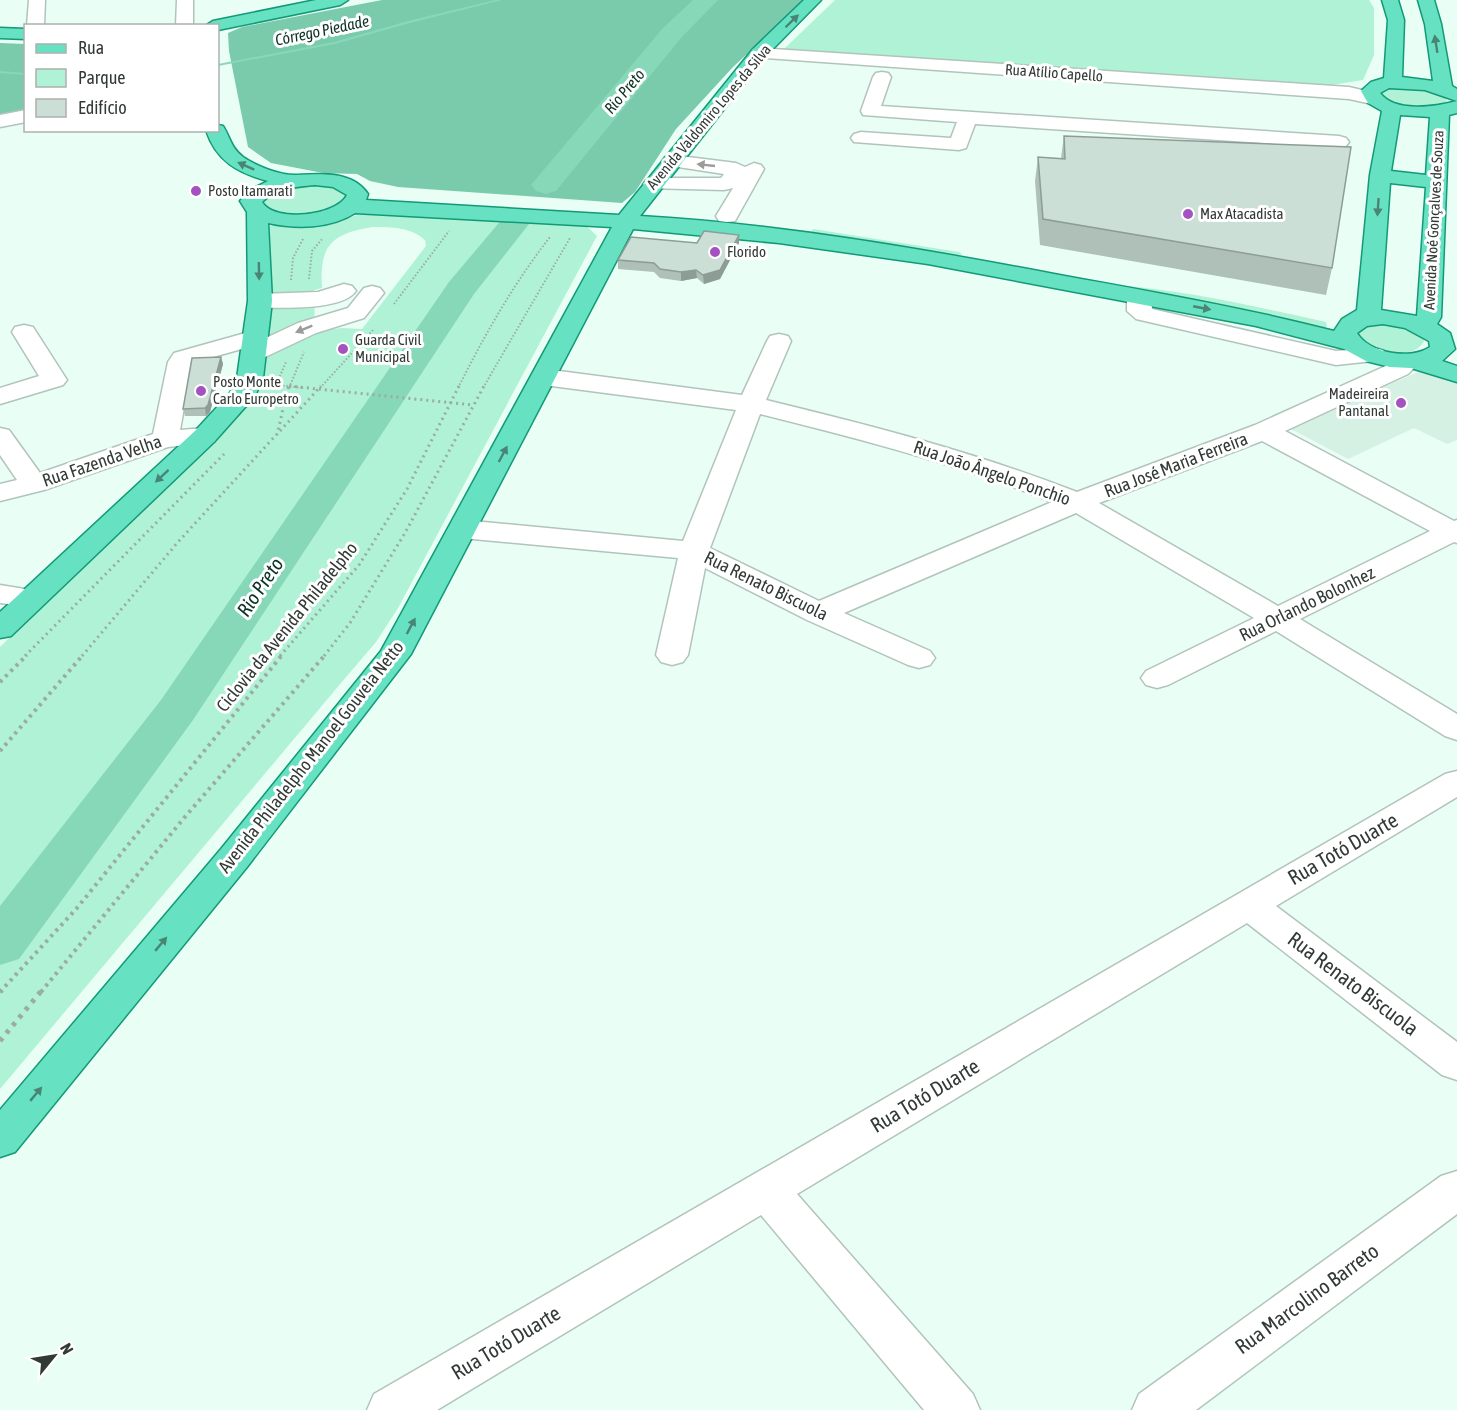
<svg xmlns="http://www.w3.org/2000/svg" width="1457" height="1410" viewBox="0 0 1457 1410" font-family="'Asap Condensed',sans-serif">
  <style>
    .built { fill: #d5f1e4 }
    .green { fill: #aff2d6; fill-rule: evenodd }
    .forest { fill: #7acbab }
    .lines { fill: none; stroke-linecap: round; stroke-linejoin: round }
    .stream { fill: #87d8b8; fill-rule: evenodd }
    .river { fill: #87d8b8; fill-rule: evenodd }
    .minor-casing { stroke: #b1c4bb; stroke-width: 3 }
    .major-casing { stroke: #129a77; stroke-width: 3 }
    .path-far3 { stroke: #9caba4; stroke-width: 2; stroke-dasharray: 1.5 2; stroke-linecap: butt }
    .path-far2 { stroke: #9caba4; stroke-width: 3; stroke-dasharray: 2 4; stroke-linecap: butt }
    .path-far1 { stroke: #9caba4; stroke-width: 4; stroke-dasharray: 3 4.5; stroke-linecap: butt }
    .path { stroke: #9caba4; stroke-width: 5; stroke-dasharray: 4 6; stroke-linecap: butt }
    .minor { fill: #fff; fill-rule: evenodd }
    .major { fill: #66e1c2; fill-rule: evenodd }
    .wall { fill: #afc0b8 }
    .shaded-wall { fill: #8e9c96 }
    .building { fill: #cbdfd6; stroke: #8e9c96; stroke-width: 1.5 }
    .oneway { fill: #498575 }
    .oneway2 { fill: #989c9a }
    .poi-dot { fill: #a552c1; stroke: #fff; stroke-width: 2 }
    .labels { text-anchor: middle; stroke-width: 6; stroke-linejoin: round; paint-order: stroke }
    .far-street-label { font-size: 15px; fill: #323a36; stroke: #fff }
    .far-poi-label { font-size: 15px; fill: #323a36; stroke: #fff; text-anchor: start }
    .far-water-label { font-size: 16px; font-style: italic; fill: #0c3225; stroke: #fff }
    .street-label { font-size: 18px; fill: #323a36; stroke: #fff }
    .water-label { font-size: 20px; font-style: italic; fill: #0c3225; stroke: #fff }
    .near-street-label { font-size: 21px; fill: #323a36; stroke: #fff }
  </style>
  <rect width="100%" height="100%" fill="#e9fef4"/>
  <path class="built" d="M 1426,369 L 1457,379 L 1457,440 L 1447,444 L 1414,428 L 1348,459 L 1287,427 Z"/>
  <g class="green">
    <path d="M 835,0 L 1369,0 L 1374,8 L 1374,55 L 1363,80 L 1325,86 L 783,50 Z"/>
    <path d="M 1417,87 L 1445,96 L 1447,102 C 1435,111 1409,110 1394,104 C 1388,102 1383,97 1379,92 L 1386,88 Z"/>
    <path d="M 302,185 L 340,188 L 349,195 L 339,209 C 313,215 285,223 263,206 L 264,200 L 272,193 Z"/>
    <path d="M 372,212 L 584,224 L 597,236 L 398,608 L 376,642 L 341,683 L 0,1089 L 0,647 L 226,424 L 249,400 L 268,226 L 311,226 ZM 372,227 C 391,227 411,227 425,240 L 426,246 L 362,329 L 342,328 L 315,331 L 314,290 L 322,288 C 319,246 331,234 372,227 Z"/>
    <path d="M 813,229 L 959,252 L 962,254 L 955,258 L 814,233 L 811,232 Z"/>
    <path d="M 1115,285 C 1186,290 1256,307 1326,322 L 1327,326 L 1322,331 L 1252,312 L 1122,290 Z"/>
    <path d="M 1393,321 L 1423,337 L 1424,341 C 1413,362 1378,350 1361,344 L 1352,327 Z"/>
  </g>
  <g class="forest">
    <path d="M 382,0 L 805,0 L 733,67 L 676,129 L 635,192 L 622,203 L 398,187 L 370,181 L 357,174 L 323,173 L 271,163 L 248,147 L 229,51 L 228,33 L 242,27 Z"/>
    <path d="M 0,43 L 25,44 L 25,113 L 0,118 Z"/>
  </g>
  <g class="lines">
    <g class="stream">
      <path d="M 495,0 L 502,0 L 410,23 L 335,44 L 218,66 L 218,64 L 334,42 L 408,21 Z"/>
      <path d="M 0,71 L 26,73 L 26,75 L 0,73 Z"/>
    </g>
    <g class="river">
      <path d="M 693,0 L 718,0 L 681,38 L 556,191 L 546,194 L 536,191 L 531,185 L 536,179 L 663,28 Z"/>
      <path d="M 514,215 L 525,218 L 529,224 L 474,294 L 193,720 L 19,959 L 0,965 L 0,906 L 161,700 L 449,282 L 503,218 Z"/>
    </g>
    <defs>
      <g id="minor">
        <path d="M 29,0 L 45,0 L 44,26 L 27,26 Z"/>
        <path d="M 177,0 L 193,0 L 193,26 L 176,26 Z"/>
        <path d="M 759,48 L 1349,87 L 1379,94 L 1381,98 L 1379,102 L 1372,104 L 1349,99 L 753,57 L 750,53 L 753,49 Z"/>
        <path d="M 882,72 L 888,73 L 891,77 L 881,106 L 1339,136 L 1346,138 L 1349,142 L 1346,146 L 1339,148 L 975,124 L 966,148 L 959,150 L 854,142 L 851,138 L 854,134 L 861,132 L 951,138 L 957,122 L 863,115 L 861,111 L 873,77 L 876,73 Z"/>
        <path d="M 26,110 L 26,122 L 0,127 L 0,115 Z"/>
        <path d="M 672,155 L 736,163 L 745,167 L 754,163 L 761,165 L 764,169 L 735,221 L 727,222 L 719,221 L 716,216 L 733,188 L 724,190 L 646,188 L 643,184 L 646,180 L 653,178 L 721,178 L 724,174 L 665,165 L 662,161 L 665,157 Z"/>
        <path d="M 344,284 L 352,286 L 356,291 C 342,311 283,307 260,308 L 252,306 L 248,301 L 252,296 L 260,294 L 318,292 Z"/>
        <path d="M 372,286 L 380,288 L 384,293 L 364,318 L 316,333 L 263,358 L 254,360 L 245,358 L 242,353 L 245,348 L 192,363 L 180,430 L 205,428 L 214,430 L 218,436 L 214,442 L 168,447 L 44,490 L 0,501 L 0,484 L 17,480 L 0,455 L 0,428 L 9,430 L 40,473 L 153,434 L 168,362 L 174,353 L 256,330 L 265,332 L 268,337 L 298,323 L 348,308 L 364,288 Z"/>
        <path d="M 1139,290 L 1147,292 L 1151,297 L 1152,309 L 1336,351 L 1374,348 L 1383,350 L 1386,355 L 1383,360 L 1336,365 L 1136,319 L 1127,311 L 1127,297 L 1131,292 Z"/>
        <path d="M 24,325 L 33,327 L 67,380 L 63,385 L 0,404 L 0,388 L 39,376 L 12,332 L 15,327 Z"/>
        <path d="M 779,334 L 788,336 L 791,341 L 766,400 C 873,426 974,452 1077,492 L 1255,425 L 1390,364 C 1400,356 1405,353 1418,356 L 1421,361 L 1408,374 L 1285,431 L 1454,521 L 1457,520 L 1457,543 L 1454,542 L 1300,619 L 1457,714 L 1457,740 L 1445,736 L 1276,631 L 1168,685 L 1157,688 L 1146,685 L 1141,678 L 1146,671 L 1254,618 L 1076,513 L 844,613 L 930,651 L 935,658 L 930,665 L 919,668 L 908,665 L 807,620 L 705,568 L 688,655 L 683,662 L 672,665 L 661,662 L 656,655 L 678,558 L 462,538 L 452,535 L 448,529 L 452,523 L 462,520 L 683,541 L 736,410 L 544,385 L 535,382 L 531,377 L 535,372 L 544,369 L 742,395 L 767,341 L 770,336 ZM 760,414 C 860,439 957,464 1052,502 L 819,601 L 710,548 ZM 1262,441 L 1430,531 L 1278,606 L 1099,503 Z"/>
        <path d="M 0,585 L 43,592 L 47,598 L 43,604 L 32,607 L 0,603 Z"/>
        <path d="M 1457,771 L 1457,797 L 1276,906 L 1457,1042 L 1457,1080 L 1442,1075 L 1247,923 L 797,1194 L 973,1394 L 980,1410 L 924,1410 L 761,1215 L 437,1410 L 367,1410 L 374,1394 L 1445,774 Z"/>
        <path d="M 1457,1171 L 1457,1214 L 1196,1410 L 1132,1410 L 1139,1394 L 1441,1176 Z"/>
      </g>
      <g id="major">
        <path d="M 316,0 L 348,0 L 340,5 L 218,30 L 218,26 L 205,26 L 213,21 Z"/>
        <path d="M 804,0 L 821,0 L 765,57 L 640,216 C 779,224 917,248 1054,274 C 1147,291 1241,307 1334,331 L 1342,319 L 1357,310 L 1370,175 L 1382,111 L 1368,103 L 1361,91 L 1371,82 L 1384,78 L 1388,20 L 1382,0 L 1398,0 L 1404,20 L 1402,77 L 1433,81 L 1425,24 L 1418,0 L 1434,0 L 1441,24 L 1452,86 L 1457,89 L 1457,113 L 1449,115 L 1441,317 L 1437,324 L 1450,333 L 1455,349 L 1442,361 L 1457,366 L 1457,382 L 1411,368 L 1390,367 L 1366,361 L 1344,349 L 1256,326 L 928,264 L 779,243 L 633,229 L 411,654 L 247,867 L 15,1152 L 0,1157 L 0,1110 L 221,849 L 381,651 L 612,227 L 355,213 C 330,229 296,229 268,223 L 272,301 L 263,378 L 255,396 L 214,442 L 11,636 L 0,638 L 0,612 L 196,430 L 230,393 L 237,378 L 248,301 L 247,212 L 240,201 L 250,190 L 268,181 C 238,173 216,161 206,130 L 218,130 L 218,125 L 223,126 C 230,137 231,148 243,157 C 256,166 279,175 295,175 C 320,174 352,170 368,194 L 366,200 L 619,215 L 753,49 ZM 1389,88 L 1425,90 L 1457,101 C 1435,107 1395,113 1380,93 ZM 1400,115 L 1430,117 L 1426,175 L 1391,171 ZM 1390,183 L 1426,187 L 1417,316 L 1381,310 ZM 315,185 L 333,187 L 347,195 C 337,216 274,223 262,202 C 277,188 295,187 315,185 ZM 1383,324 L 1405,328 L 1429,341 L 1430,347 C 1411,360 1370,354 1357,333 L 1367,326 Z"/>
        <path d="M 0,28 L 26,29 L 26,39 L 0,38 Z"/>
      </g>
    </defs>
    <use href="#minor" class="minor-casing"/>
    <use href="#major" class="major-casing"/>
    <g class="path-far3">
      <path d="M 309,279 L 312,251 L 323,238"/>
      <path d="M 291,280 L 293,258 L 303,239"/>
      <path d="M 394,304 L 449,231"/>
      <path d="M 277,383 L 286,362"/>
      <path d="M 276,385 L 304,388"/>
      <path d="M 289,388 L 304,352"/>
      <path d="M 320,388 L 374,329"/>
      <path d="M 458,388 C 484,336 514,283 550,237"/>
      <path d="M 483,388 L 570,238"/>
    </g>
    <g class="path-far2">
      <path d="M 289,386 L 473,405"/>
      <path d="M 280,431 L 321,386"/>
      <path d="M 25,656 L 224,454"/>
      <path d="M 82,656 L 178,542 L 277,434 C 282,418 283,402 289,386"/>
      <path d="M 280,656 L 359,565 L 407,489 L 459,386"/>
      <path d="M 324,656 L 350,623 L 405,533 L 484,386"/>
    </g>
    <g class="path-far1">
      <path d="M 0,682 L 27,655"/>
      <path d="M 0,751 L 83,655"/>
      <path d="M 0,992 L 77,908 L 282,655"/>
      <path d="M 41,992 L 184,818 L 325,655"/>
    </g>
    <g class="path">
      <path d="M 0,992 L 2,990"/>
      <path d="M 0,1041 L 42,990"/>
    </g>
    <use href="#minor" class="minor"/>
    <use href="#major" class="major"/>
  </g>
  <g class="wall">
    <path d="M 1064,136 L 1332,268 L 1326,295 L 1040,245 L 1035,181 L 1038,157 L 1061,158 Z"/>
    <path d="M 697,243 L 739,243 L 720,279 L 704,284 L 697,278 L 681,281 L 660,278 L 654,272 L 618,269 L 618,260 Z"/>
    <path d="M 221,357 L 223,364 L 210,412 L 206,416 L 185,416 L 183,409 Z"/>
  </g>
  <g class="shaded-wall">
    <path d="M 739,235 L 739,243 L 720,279 L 704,284 L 703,275 Z"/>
    <path d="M 696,270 L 697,278 L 681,281 L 681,272 Z"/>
    <path d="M 221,357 L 223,364 L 210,412 L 206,416 L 205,408 Z"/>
  </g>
  <g class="building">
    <path d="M 1064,136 L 1351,147 L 1332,268 L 1043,219 L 1038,157 L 1065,159 Z"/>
    <path d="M 704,231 L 739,235 L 720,270 L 703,275 L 696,270 L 681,272 L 660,269 L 654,263 L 618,260 L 631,237 L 697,243 Z"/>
    <path d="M 221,357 L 208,405 L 205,408 L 183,409 L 192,358 Z"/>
  </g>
  <defs><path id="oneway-solid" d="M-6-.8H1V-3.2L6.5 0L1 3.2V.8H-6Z" transform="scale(1.5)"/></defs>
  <g class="oneway">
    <use href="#oneway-solid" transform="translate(792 21) rotate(-44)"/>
    <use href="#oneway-solid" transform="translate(1436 44) rotate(-99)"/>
    <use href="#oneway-solid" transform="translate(246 166) rotate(-156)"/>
    <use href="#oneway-solid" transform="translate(1378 207) rotate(94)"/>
    <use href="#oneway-solid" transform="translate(259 271) rotate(89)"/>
    <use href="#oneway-solid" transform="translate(1202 308) rotate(11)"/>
    <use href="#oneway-solid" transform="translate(503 454) rotate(-62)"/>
    <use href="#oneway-solid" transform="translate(162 476) rotate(137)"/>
    <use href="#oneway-solid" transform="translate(411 626) rotate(-62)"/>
    <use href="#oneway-solid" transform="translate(161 944) rotate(-50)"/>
    <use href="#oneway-solid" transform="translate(36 1094) rotate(-50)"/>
  </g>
  <g class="oneway2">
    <use href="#oneway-solid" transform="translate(706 165) rotate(-174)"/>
    <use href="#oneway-solid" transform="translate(304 329) rotate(158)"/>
  </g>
  <g class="poi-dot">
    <circle cx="196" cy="191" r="6"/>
    <circle cx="1188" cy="214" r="6"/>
    <circle cx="715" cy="252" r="6"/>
    <circle cx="343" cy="349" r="6"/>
    <circle cx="201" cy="391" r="6"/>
    <circle cx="1401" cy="403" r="6"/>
  </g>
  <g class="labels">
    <g class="far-street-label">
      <text transform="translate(1054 73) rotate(4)" y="5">Rua Atílio Capello</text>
      <text transform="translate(709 117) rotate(-50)" y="5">Avenida Valdomiro Lopes da Silva</text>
      <text transform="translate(1434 220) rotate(-87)" y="5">Avenida Noé Gonçalves de Souza</text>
    </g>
    <g class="far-poi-label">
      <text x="208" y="196">Posto Itamarati</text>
      <text x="1200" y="219">Max Atacadista</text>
      <text x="727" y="257">Florido</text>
      <text x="355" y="345">Guarda Civil<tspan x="355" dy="17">Municipal</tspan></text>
      <text x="213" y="387">Posto Monte<tspan x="213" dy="17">Carlo Europetro</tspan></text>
      <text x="1389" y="399" text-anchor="end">Madeireira<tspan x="1389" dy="17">Pantanal</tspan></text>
    </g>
    <g class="far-water-label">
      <text transform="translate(322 30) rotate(-12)" y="6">Córrego Piedade</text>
      <text transform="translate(624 91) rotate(-50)" y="6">Rio Preto</text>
    </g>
    <g class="street-label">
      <text transform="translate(102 461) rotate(-19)" y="6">Rua Fazenda Velha</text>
      <text transform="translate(1176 465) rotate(-21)" y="6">Rua José Maria Ferreira</text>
      <text transform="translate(992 473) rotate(19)" y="6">Rua João Ângelo Ponchio</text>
      <text transform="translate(766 586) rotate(26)" y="6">Rua Renato Biscuola</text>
      <text transform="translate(1307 604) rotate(-26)" y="6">Rua Orlando Bolonhez</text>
      <text transform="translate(287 627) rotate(-51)" y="6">Ciclovia da Avenida Philadelpho</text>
      <text transform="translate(311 757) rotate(-52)" y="6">Avenida Philadelpho Manoel Gouveia Netto</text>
    </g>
    <g class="water-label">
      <text transform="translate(260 587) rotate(-56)" y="7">Rio Preto</text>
    </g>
    <g class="near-street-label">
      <text transform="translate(1343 849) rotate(-30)" y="7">Rua Totó Duarte</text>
      <text transform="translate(1353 984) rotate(37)" y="7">Rua Renato Biscuola</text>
      <text transform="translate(925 1096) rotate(-31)" y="7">Rua Totó Duarte</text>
      <text transform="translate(1307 1299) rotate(-36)" y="7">Rua Marcolino Barreto</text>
      <text transform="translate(506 1343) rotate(-31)" y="7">Rua Totó Duarte</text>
    </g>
  </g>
  <rect x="24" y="24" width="195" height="108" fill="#ffffff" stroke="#adb0af" stroke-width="1.5"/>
  <rect x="36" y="44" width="30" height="9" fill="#66e1c2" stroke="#adb0af" stroke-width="1.5"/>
  <text x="78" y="54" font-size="18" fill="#323a36">Rua</text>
  <rect x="36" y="69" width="30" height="18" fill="#aff2d6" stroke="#adb0af" stroke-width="1.5"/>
  <text x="78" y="84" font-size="18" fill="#323a36">Parque</text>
  <rect x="36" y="99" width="30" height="18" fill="#cbdfd6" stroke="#adb0af" stroke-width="1.5"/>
  <text x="78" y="114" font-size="18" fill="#323a36">Edifício</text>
  <g transform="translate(54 1356) rotate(60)" stroke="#ffffff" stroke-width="4.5" paint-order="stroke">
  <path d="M0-4.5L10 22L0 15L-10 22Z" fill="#323a36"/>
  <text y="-9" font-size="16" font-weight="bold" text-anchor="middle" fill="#323a36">N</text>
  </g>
</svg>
